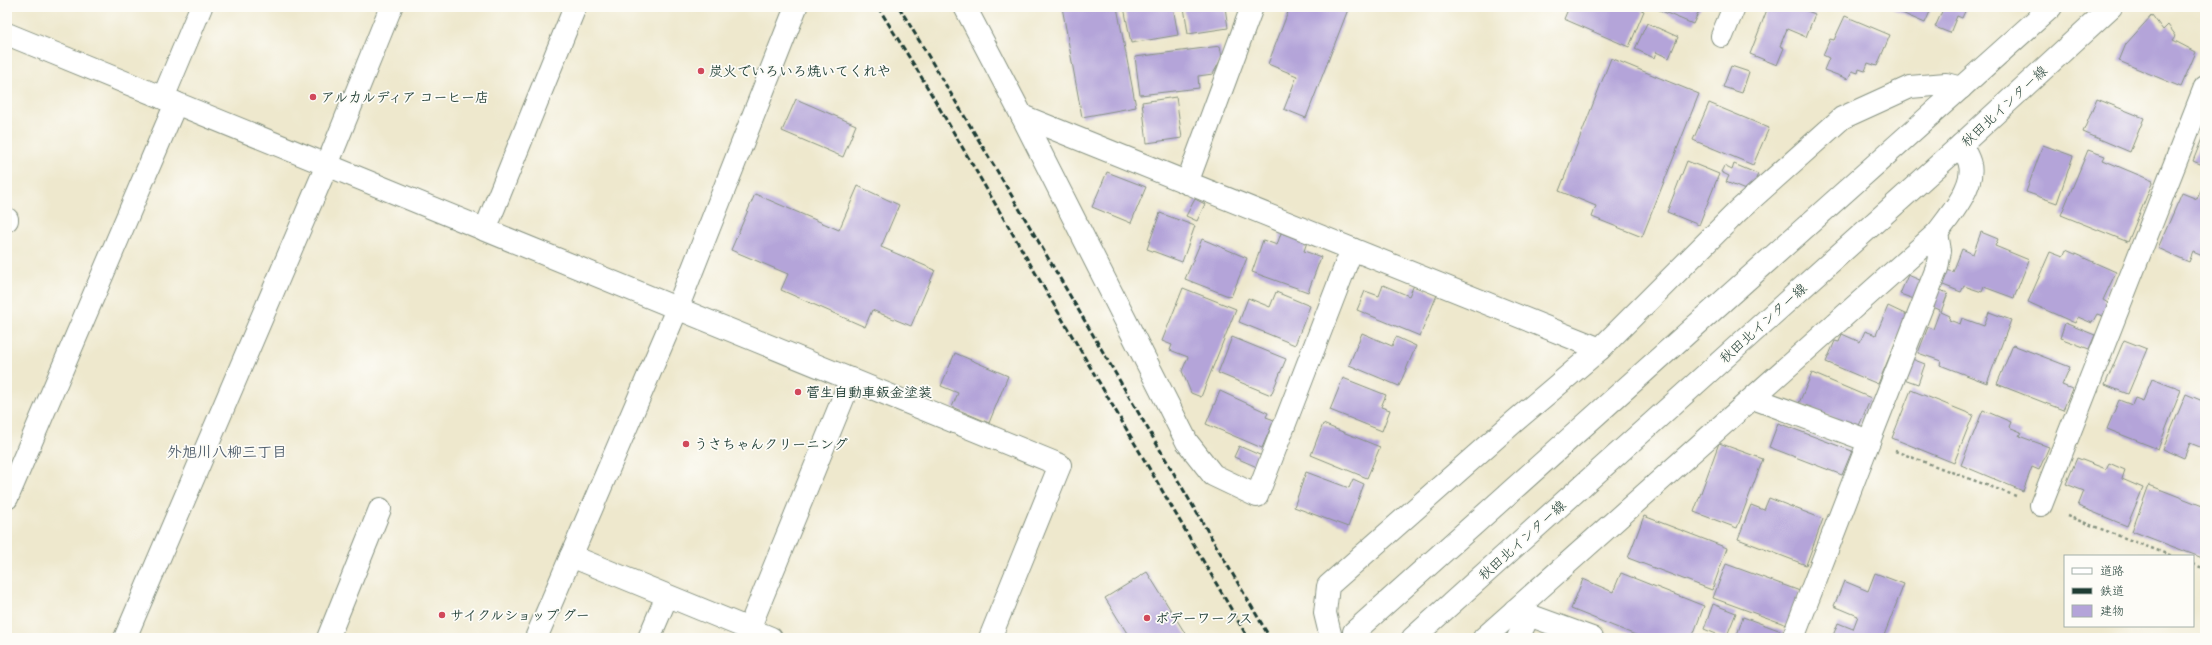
<svg xmlns="http://www.w3.org/2000/svg" width="2212" height="645" viewBox="0 0 2212 645" font-family="Delius,'Klee One',sans-serif">
  <style>
    .building { fill: #b4a4d9 }
    .lines { fill: none; stroke-linecap: round; stroke-linejoin: round }
    .minor-casing { stroke: #869280; stroke-width: 24 }
    .major-casing { stroke: #869280; stroke-width: 24 }
    .path { stroke: #869280; stroke-width: 2.5; stroke-dasharray: 3 3; stroke-linecap: butt }
    .minor { stroke: #fff; stroke-width: 22 }
    .major { stroke: #fff; stroke-width: 22 }
    .rail { stroke: #1f3d34; stroke-width: 3; stroke-dasharray: 6 3; stroke-linecap: butt }
    .poi-dot { fill: #d1495b; stroke: #fdfcf7; stroke-width: 1.5 }
    .labels { text-anchor: middle; stroke-width: 3.5; stroke-linejoin: round; paint-order: stroke }
    .poi-label { font-size: 14px; font-weight: bold; fill: #1f3d34; stroke: #fdfcf7; text-anchor: start }
    .street-label { font-size: 14px; fill: #1f3d34; stroke: #fdfcf7 }
    .neighbourhood-label { font-size: 15px; font-weight: bold; fill: #53616e; stroke: #fdfcf7 }
  </style>
  <rect width="100%" height="100%" fill="#fdfcf7"/>
  <filter id="ink" filterUnits="userSpaceOnUse"><feTurbulence type="fractalNoise" baseFrequency=".025" numOctaves="2"/><feDisplacementMap in="SourceGraphic" scale="8" xChannelSelector="R" yChannelSelector="G"/><feConvolveMatrix kernelMatrix="1 2 1 2 8 2 1 2 1" color-interpolation-filters="sRGB"/></filter>
  <filter id="wash" filterUnits="userSpaceOnUse"><feTurbulence type="fractalNoise" baseFrequency=".012" numOctaves="4" result="noise"/><feDisplacementMap in="SourceGraphic" scale="16" xChannelSelector="R" yChannelSelector="G"/><feGaussianBlur stdDeviation="0.9" result="paint"/><feColorMatrix in="noise" values="0 0 0 0 0 0 0 0 0 0 0 0 0 0 0 0 0 1.4 0 .05"/><feComposite in="paint" operator="in"/></filter>
  <g filter="url(#wash)">
    <rect width="100%" height="100%" fill="#eee8cd"/>
    <g id="blocks">
      <g class="building">
        <path d="M 1062,7 L 1117,7 L 1136,107 L 1082,117 Z"/>
        <path d="M 1124,7 L 1173,7 L 1178,35 L 1131,43 Z"/>
        <path d="M 1184,7 L 1225,7 L 1228,28 L 1188,34 Z"/>
        <path d="M 1290,7 L 1349,7 L 1306,118 L 1284,109 L 1297,76 L 1268,64 Z"/>
        <path d="M 1569,7 L 1634,7 L 1644,11 L 1629,47 L 1564,19 Z"/>
        <path d="M 1652,7 L 1701,7 L 1693,24 Z"/>
        <path d="M 1768,7 L 1797,7 L 1815,14 L 1806,37 L 1787,29 L 1780,46 L 1784,48 L 1777,65 L 1750,54 Z"/>
        <path d="M 1888,7 L 1932,7 L 1925,23 Z"/>
        <path d="M 1944,7 L 1967,7 L 1962,18 L 1957,16 L 1950,33 L 1935,27 Z"/>
        <path d="M 2152,15 L 2163,30 L 2168,25 L 2176,36 L 2173,40 L 2196,52 L 2181,87 L 2119,61 L 2126,44 Z"/>
        <path d="M 1845,16 L 1890,35 L 1877,66 L 1868,63 L 1865,71 L 1859,69 L 1858,73 L 1852,71 L 1848,79 L 1824,70 L 1829,58 L 1823,55 L 1830,39 L 1834,40 Z"/>
        <path d="M 1647,23 L 1678,37 L 1669,58 L 1656,52 L 1654,58 L 1635,49 Z"/>
        <path d="M 1220,46 L 1222,57 L 1213,74 L 1198,76 L 1199,88 L 1140,95 L 1135,57 Z"/>
        <path d="M 1611,58 L 1699,94 L 1642,237 L 1592,217 L 1596,206 L 1559,191 Z"/>
        <path d="M 1731,66 L 1749,72 L 1742,93 L 1723,87 Z"/>
        <path d="M 1176,97 L 1182,138 L 1147,143 L 1142,102 Z"/>
        <path d="M 796,99 L 856,125 L 843,157 L 782,131 Z"/>
        <path d="M 2097,99 L 2144,118 L 2130,152 L 2083,132 Z"/>
        <path d="M 1709,103 L 1769,128 L 1753,165 L 1693,140 Z"/>
        <path d="M 2205,131 L 2205,166 L 2193,161 Z"/>
        <path d="M 2043,145 L 2073,156 L 2057,203 L 2026,192 Z"/>
        <path d="M 2088,150 L 2105,156 L 2103,160 L 2153,181 L 2128,242 L 2061,215 Z"/>
        <path d="M 1687,161 L 1719,174 L 1699,225 L 1667,212 Z"/>
        <path d="M 1734,164 L 1758,174 L 1750,192 L 1726,182 L 1729,176 L 1721,172 L 1724,166 L 1732,170 Z"/>
        <path d="M 1107,172 L 1146,187 L 1131,223 L 1092,207 Z"/>
        <path d="M 858,186 L 899,205 L 881,247 L 935,270 L 911,326 L 872,310 L 865,327 L 781,290 L 788,274 L 731,250 L 755,194 L 839,230 Z"/>
        <path d="M 2201,190 L 2205,192 L 2205,257 L 2193,252 L 2189,262 L 2158,248 L 2182,193 L 2197,199 Z"/>
        <path d="M 1195,199 L 1205,204 L 1197,221 L 1186,216 Z"/>
        <path d="M 1160,213 L 1195,226 L 1182,262 L 1147,249 Z"/>
        <path d="M 1981,232 L 1998,239 L 1995,246 L 2029,260 L 2014,298 L 1984,287 L 1982,292 L 1964,286 L 1961,292 L 1938,283 L 1944,269 L 1953,272 L 1962,249 L 1973,254 Z"/>
        <path d="M 1281,233 L 1307,242 L 1304,251 L 1321,257 L 1308,292 L 1252,272 L 1263,240 L 1277,245 Z"/>
        <path d="M 1202,239 L 1247,258 L 1231,297 L 1185,279 Z"/>
        <path d="M 2066,250 L 2116,272 L 2103,300 L 2108,303 L 2103,316 L 2097,314 L 2092,323 L 2078,317 L 2075,323 L 2028,302 L 2050,252 L 2063,257 Z"/>
        <path d="M 1908,275 L 1922,281 L 1914,299 L 1900,294 Z"/>
        <path d="M 1383,285 L 1409,296 L 1414,285 L 1437,295 L 1420,336 L 1357,310 L 1365,291 L 1379,296 Z"/>
        <path d="M 1183,288 L 1236,309 L 1201,397 L 1191,393 L 1182,371 L 1188,357 L 1170,350 L 1172,345 L 1162,341 Z"/>
        <path d="M 1939,290 L 1948,293 L 1941,312 L 1950,316 L 1949,320 L 1960,324 L 1962,318 L 1984,326 L 1989,312 L 2011,320 L 1987,383 L 1940,365 L 1941,361 L 1918,353 L 1928,327 L 1933,329 L 1940,310 L 1933,307 Z"/>
        <path d="M 1276,292 L 1310,306 L 1295,345 L 1239,322 L 1248,298 L 1270,307 Z"/>
        <path d="M 1888,306 L 1907,315 L 1878,384 L 1826,362 L 1835,341 L 1839,342 L 1842,334 L 1860,342 L 1865,331 L 1876,335 Z"/>
        <path d="M 2065,323 L 2095,335 L 2089,349 L 2060,338 Z"/>
        <path d="M 1362,333 L 1392,346 L 1396,337 L 1416,346 L 1399,386 L 1349,365 Z"/>
        <path d="M 1232,337 L 1286,359 L 1271,395 L 1218,373 Z"/>
        <path d="M 2124,340 L 2147,349 L 2128,394 L 2105,385 Z"/>
        <path d="M 2013,345 L 2070,367 L 2062,385 L 2072,389 L 2063,410 L 1997,384 Z"/>
        <path d="M 955,353 L 1008,376 L 989,423 L 952,407 L 958,393 L 941,386 Z"/>
        <path d="M 1912,359 L 1925,364 L 1918,384 L 1904,379 Z"/>
        <path d="M 1812,373 L 1871,398 L 1858,428 L 1799,403 Z"/>
        <path d="M 1343,378 L 1386,395 L 1381,407 L 1390,410 L 1382,431 L 1330,410 Z"/>
        <path d="M 2152,379 L 2181,390 L 2158,449 L 2107,429 L 2119,400 L 2132,405 L 2135,398 L 2143,401 Z"/>
        <path d="M 1911,390 L 1973,415 L 1954,463 L 1892,438 Z"/>
        <path d="M 1220,391 L 1268,413 L 1266,417 L 1274,420 L 1262,448 L 1206,424 Z"/>
        <path d="M 2186,394 L 2205,402 L 2205,449 L 2190,443 L 2184,458 L 2163,449 Z"/>
        <path d="M 1983,410 L 2011,422 L 2009,427 L 2021,432 L 2019,436 L 2049,447 L 2039,470 L 2032,467 L 2023,491 L 1961,465 Z"/>
        <path d="M 1778,423 L 1852,451 L 1842,475 L 1769,447 Z"/>
        <path d="M 1323,424 L 1380,447 L 1367,478 L 1311,455 Z"/>
        <path d="M 1719,443 L 1763,459 L 1737,528 L 1694,512 Z"/>
        <path d="M 1239,446 L 1262,456 L 1257,467 L 1234,457 Z"/>
        <path d="M 2077,458 L 2106,469 L 2109,463 L 2125,470 L 2122,479 L 2143,488 L 2127,526 L 2078,506 L 2084,491 L 2066,484 Z"/>
        <path d="M 1306,472 L 1349,488 L 1353,479 L 1364,484 L 1348,527 L 1294,507 Z"/>
        <path d="M 2149,485 L 2205,507 L 2205,559 L 2132,531 Z"/>
        <path d="M 1769,498 L 1823,519 L 1806,565 L 1738,539 L 1751,505 L 1764,510 Z"/>
        <path d="M 1644,516 L 1727,548 L 1712,590 L 1628,558 Z"/>
        <path d="M 1726,564 L 1800,591 L 1787,625 L 1713,598 Z"/>
        <path d="M 1147,572 L 1188,638 L 1130,638 L 1105,598 Z"/>
        <path d="M 1621,573 L 1704,606 L 1692,638 L 1643,638 L 1571,609 L 1583,579 L 1613,592 Z"/>
        <path d="M 1875,573 L 1904,584 L 1883,638 L 1832,638 L 1838,623 L 1853,629 L 1858,616 L 1834,606 L 1844,581 L 1868,591 Z"/>
        <path d="M 1713,604 L 1736,613 L 1726,638 L 1704,629 Z"/>
        <path d="M 1743,617 L 1784,632 L 1782,638 L 1736,638 Z"/>
      </g>
    </g>
  </g>
  <g filter="url(#ink)">
    <use href="#blocks" fill-opacity="0" stroke="#869280" stroke-width="1"/>
    <g class="lines">
      <defs>
        <g id="minor">
          <path d="M 965,7 L 1022,116 L 1600,349"/>
          <path d="M 7,34 L 1060,465 L 990,638"/>
          <path d="M 1722,36 L 1734,7"/>
          <path d="M 163,98 L 201,7"/>
          <path d="M 1022,116 L 1187,442 L 1213,475 L 1257,496 L 1352,249"/>
          <path d="M 1187,183 L 1252,7"/>
          <path d="M 7,219 L 7,220"/>
          <path d="M 485,230 L 575,7"/>
          <path d="M 1753,398 L 1869,441 L 1793,638"/>
          <path d="M 1869,441 L 1937,268 L 1940,251 L 1937,233"/>
          <path d="M 7,498 L 176,103"/>
          <path d="M 2041,505 L 2205,87"/>
          <path d="M 571,556 L 771,638"/>
          <path d="M 1515,610 L 1592,638"/>
          <path d="M 749,629 L 851,379"/>
          <path d="M 125,638 L 327,165 L 391,7"/>
          <path d="M 328,638 L 380,509"/>
          <path d="M 536,638 L 677,309 L 796,7"/>
          <path d="M 649,638 L 667,596"/>
          <path d="M 1331,638 L 1325,613 L 1328,586 L 1515,421 L 1600,349 L 1738,211 L 1842,118 L 1910,87 L 1946,84 L 1961,88"/>
          <path d="M 1484,638 L 1937,233 C 1949,217 1975,186 1970,165 C 1969,158 1964,151 1961,145"/>
          <path d="M 1518,638 L 1529,615"/>
        </g>
        <g id="major">
          <path d="M 1354,632 L 2051,7"/>
          <path d="M 1413,638 L 1961,145 L 2111,7"/>
        </g>
      </defs>
      <use href="#minor" class="minor-casing"/>
      <use href="#major" class="major-casing"/>
      <g class="path">
        <path d="M 1895,451 L 2016,496"/>
        <path d="M 2067,516 L 2172,556"/>
        <path d="M 2193,564 L 2205,569"/>
      </g>
      <use href="#minor" class="minor"/>
      <use href="#major" class="major"/>
      <g class="rail">
        <path d="M 878,7 L 919,73 L 1248,638"/>
        <path d="M 899,7 L 999,174 L 1270,638"/>
      </g>
    </g>
  </g>
  <g class="poi-dot">
    <circle cx="701" cy="71" r="4"/>
    <circle cx="313" cy="97" r="4"/>
    <circle cx="798" cy="392" r="4"/>
    <circle cx="686" cy="444" r="4"/>
    <circle cx="442" cy="615" r="4"/>
    <circle cx="1147" cy="618" r="4"/>
  </g>
  <g class="labels">
    <g class="poi-label">
      <text x="709" y="76">炭火でいろいろ焼いてくれや</text>
      <text x="321" y="102">アルカルディア コーヒー店</text>
      <text x="806" y="397">菅生自動車鈑金塗装</text>
      <text x="694" y="449">うさちゃんクリーニング</text>
      <text x="450" y="620">サイクルショップ グー</text>
      <text x="1155" y="623">ボデーワークス</text>
    </g>
    <g class="street-label">
      <text transform="translate(2004 106) rotate(-43)" y="5">秋田北インター線</text>
      <text transform="translate(1763 323) rotate(-42)" y="5">秋田北インター線</text>
      <text transform="translate(1522 540) rotate(-42)" y="5">秋田北インター線</text>
    </g>
    <g class="neighbourhood-label">
      <text x="227" y="457">外旭川八柳三丁目</text>
    </g>
  </g>
  <rect width="2212" height="645" fill="none" stroke="#fdfcf7" stroke-width="24"/>
  <rect x="2064" y="555" width="130" height="72" fill="#fdfcf7" stroke="#a4b0a9"/>
  <rect x="2072" y="568" width="20" height="6" fill="#ffffff" stroke="#a4b0a9"/>
  <text x="2100" y="575" font-size="12" fill="#1f3d34">道路</text>
  <rect x="2072" y="588" width="20" height="6" fill="#1f3d34" stroke="#a4b0a9"/>
  <text x="2100" y="595" font-size="12" fill="#1f3d34">鉄道</text>
  <rect x="2072" y="605" width="20" height="12" fill="#b4a4d9" stroke="#a4b0a9"/>
  <text x="2100" y="615" font-size="12" fill="#1f3d34">建物</text>
</svg>
